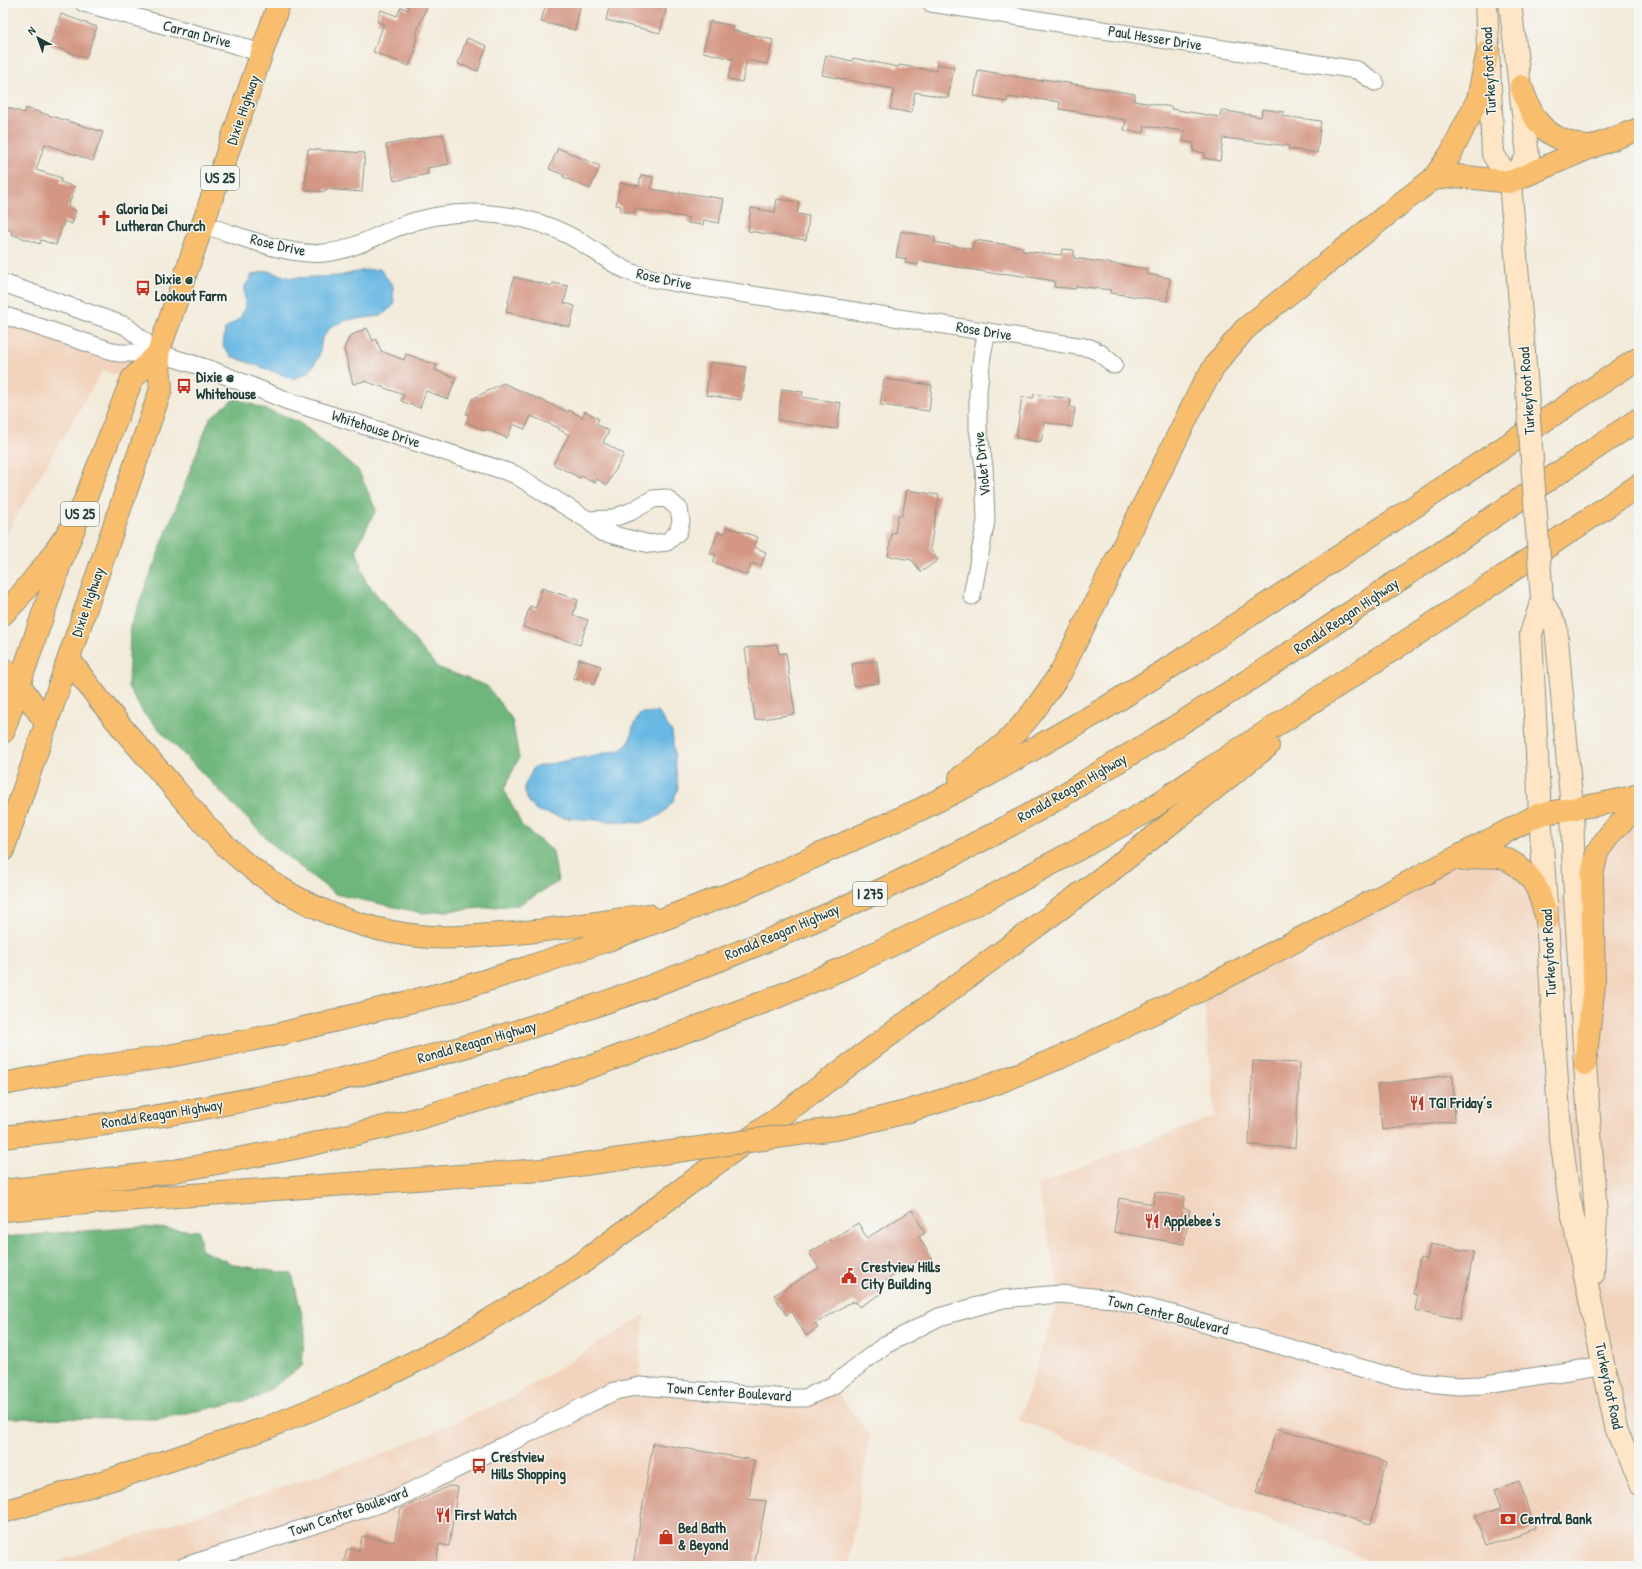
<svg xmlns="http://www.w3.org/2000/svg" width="1642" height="1569" viewBox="0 0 1642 1569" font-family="'Patrick Hand',sans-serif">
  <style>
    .built { fill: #f2d4be }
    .forest { fill: #6eb67b; stroke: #467a58 }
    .water { fill: #68b8e3; stroke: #447a8c }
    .building { fill: #d49784 }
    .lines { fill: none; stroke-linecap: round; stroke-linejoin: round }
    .street-casing { stroke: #899487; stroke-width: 19 }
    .secondary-casing { stroke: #899487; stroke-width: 24 }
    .primary-casing { stroke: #899487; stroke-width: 24 }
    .highway-casing { stroke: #899487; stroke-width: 24 }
    .street { stroke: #fff; stroke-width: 17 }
    .secondary { stroke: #fde5c5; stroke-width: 22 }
    .primary { stroke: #f9be6d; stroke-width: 22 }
    .highway { stroke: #f9be6d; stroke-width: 22 }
    .secondary-bridge-casing { stroke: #899487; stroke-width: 24; stroke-linecap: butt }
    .highway-bridge-casing { stroke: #899487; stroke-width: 24; stroke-linecap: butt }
    .secondary-bridge { stroke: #fde5c5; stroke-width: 22 }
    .highway-bridge { stroke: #f9be6d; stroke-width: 22 }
    .labels { text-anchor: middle; stroke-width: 3; stroke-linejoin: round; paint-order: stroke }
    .shield { fill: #f6f6f2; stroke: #60746d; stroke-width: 1 }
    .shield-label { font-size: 14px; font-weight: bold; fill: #1f3d34 }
    .street-label { font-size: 15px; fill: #1f3d34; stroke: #f6f6f2 }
    .poi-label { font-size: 15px; font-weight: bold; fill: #1f3d34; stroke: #f6f6f2; text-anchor: start }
  </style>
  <rect width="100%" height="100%" fill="#f6f6f2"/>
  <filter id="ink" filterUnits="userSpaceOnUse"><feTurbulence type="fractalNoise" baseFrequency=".025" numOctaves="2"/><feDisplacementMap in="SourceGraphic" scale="8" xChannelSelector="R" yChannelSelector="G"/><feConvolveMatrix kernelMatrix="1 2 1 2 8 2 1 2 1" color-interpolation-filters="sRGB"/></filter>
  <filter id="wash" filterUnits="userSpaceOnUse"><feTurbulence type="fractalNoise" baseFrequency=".012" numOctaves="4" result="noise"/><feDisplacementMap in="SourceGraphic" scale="16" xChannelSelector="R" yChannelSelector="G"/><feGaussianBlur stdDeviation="0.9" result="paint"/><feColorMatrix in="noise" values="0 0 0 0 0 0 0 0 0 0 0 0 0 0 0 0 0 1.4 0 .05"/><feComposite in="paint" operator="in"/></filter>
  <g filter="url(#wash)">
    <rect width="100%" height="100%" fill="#f3ebda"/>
    <g class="built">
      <path d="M 3,315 L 118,353 L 158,353 L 132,379 L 102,371 L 3,539 Z"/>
      <path d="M 1639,806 L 1639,1566 L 1382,1566 L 1019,1420 L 1060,1294 L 1037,1185 L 1215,1116 L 1203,989 L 1435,869 L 1508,859 L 1548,919 L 1574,878 Z"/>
      <path d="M 645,1315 L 641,1344 L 640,1371 L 648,1386 L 788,1398 L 832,1386 L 870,1435 L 849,1566 L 45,1566 L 385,1453 L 509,1399 Z"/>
    </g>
    <g class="forest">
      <path d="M 235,398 L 299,422 L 358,470 L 376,510 L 356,549 L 366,582 L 437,667 L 487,686 L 512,719 L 519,758 L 504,789 L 522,826 L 553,851 L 558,882 L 518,905 L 422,913 L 335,894 L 277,849 L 144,714 L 128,687 L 130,627 L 210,418 Z"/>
      <path d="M 141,1227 L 199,1231 L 201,1250 L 235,1265 L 292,1274 L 305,1327 L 302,1366 L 258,1398 L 159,1419 L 3,1418 L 3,1237 Z"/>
    </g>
    <g class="water">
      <path d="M 380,269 L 393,286 L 394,305 L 381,316 L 348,320 L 331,326 L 322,339 L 319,357 L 309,372 L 293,379 L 231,356 L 223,346 L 225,329 L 241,317 L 245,306 L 244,288 L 252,275 L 267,271 L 291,278 L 339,276 L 365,270 Z"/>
      <path d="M 658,712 L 672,732 L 678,788 L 673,802 L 661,815 L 641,823 L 564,818 L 535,810 L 527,799 L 524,787 L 534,767 L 620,750 L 629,743 L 634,724 L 640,713 Z"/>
    </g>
    <g id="blocks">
      <g class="building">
        <path d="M 409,3 L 428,3 L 416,34 L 418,35 L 414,47 L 416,48 L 409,66 L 373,52 L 384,24 L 377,22 L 381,10 L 397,16 L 401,7 L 408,10 Z"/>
        <path d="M 546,3 L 581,3 L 575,30 L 541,22 Z"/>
        <path d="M 610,3 L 652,3 L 652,6 L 666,9 L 660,33 L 606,20 Z"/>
        <path d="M 61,14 L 97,27 L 86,58 L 50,45 Z"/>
        <path d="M 710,21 L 733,26 L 732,30 L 773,40 L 767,64 L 747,60 L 742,82 L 728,79 L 733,59 L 703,52 Z"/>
        <path d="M 467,38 L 487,46 L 478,71 L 458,64 Z"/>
        <path d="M 826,55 L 852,61 L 853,58 L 898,67 L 899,65 L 936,71 L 937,64 L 954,67 L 948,98 L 915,92 L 911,113 L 890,109 L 894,89 L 822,75 Z"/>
        <path d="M 978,70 L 1042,81 L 1043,79 L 1135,94 L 1134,101 L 1172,107 L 1171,109 L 1220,117 L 1221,110 L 1261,117 L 1262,109 L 1284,112 L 1282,116 L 1321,121 L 1317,153 L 1288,149 L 1289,146 L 1223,138 L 1220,161 L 1204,158 L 1205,153 L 1193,151 L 1194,143 L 1183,141 L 1185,131 L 1145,126 L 1144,133 L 1124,130 L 1126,120 L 1059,109 L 1060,102 L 1023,97 L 1023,99 L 1008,97 L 1007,102 L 974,96 Z"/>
        <path d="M 3,106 L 24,113 L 26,108 L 103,132 L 93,161 L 45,144 L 36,170 L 62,178 L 60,182 L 75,187 L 68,208 L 76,211 L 72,224 L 64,221 L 56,245 L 41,240 L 40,244 L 11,234 L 12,231 L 3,227 Z"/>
        <path d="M 443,134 L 449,164 L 427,168 L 428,174 L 394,181 L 386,145 Z"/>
        <path d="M 558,148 L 600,166 L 590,189 L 563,177 L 564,175 L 549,169 Z"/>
        <path d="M 308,149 L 365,153 L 362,192 L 325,189 L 325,192 L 305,190 Z"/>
        <path d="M 641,175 L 653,177 L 651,189 L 680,194 L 680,192 L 724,199 L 719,223 L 704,220 L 703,225 L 688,223 L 689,218 L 635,209 L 634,213 L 620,211 L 621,206 L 616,205 L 620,183 L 639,186 Z"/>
        <path d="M 777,199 L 799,202 L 797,214 L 809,216 L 806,240 L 748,231 L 751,208 L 775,212 Z"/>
        <path d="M 901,231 L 935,237 L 934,242 L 972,249 L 974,240 L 1023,247 L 1022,251 L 1061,255 L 1062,249 L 1074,250 L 1074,258 L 1148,269 L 1147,274 L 1170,278 L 1167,301 L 1110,293 L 1111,290 L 1076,286 L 1076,289 L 1054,287 L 1055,281 L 1003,273 L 1003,275 L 918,260 L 918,265 L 905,263 L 906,259 L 896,257 Z"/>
        <path d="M 514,277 L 552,286 L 553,283 L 568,286 L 564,303 L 575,306 L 570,327 L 506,312 Z"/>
        <path d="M 367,328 L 373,341 L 376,339 L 381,351 L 404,360 L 406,354 L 437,365 L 435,370 L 456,378 L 448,399 L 426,391 L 420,408 L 401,401 L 404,395 L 365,381 L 353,384 L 344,349 L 350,336 Z"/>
        <path d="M 710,362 L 746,367 L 741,400 L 706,395 Z"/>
        <path d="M 884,379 L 932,385 L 929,411 L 880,405 Z"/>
        <path d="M 503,383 L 568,412 L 569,410 L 582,417 L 585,411 L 599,419 L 596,424 L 609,431 L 603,442 L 624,454 L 607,485 L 597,479 L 595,483 L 581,476 L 580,478 L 553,464 L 569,435 L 558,429 L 559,428 L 531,416 L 525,429 L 513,424 L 507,438 L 487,429 L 486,431 L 466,422 L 469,415 L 466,414 L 472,399 Z"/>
        <path d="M 782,389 L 803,392 L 802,397 L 841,403 L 837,429 L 778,420 Z"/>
        <path d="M 1034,394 L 1071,399 L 1070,407 L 1075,408 L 1072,427 L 1044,422 L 1041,442 L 1016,438 L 1022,397 L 1033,398 Z"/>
        <path d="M 907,490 L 939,495 L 930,549 L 938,560 L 921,572 L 912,560 L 888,556 L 892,532 L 895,533 L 898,515 L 902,516 Z"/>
        <path d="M 727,527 L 758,537 L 754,547 L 766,552 L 761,566 L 752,563 L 747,575 L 713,562 L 716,555 L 710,553 L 718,532 L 725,534 Z"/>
        <path d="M 542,588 L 578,600 L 573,615 L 588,620 L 580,645 L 523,627 L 530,606 L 536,608 Z"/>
        <path d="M 777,644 L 779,654 L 786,653 L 795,714 L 755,720 L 745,648 Z"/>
        <path d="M 579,659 L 601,666 L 594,685 L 573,678 Z"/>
        <path d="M 877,661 L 879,683 L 854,686 L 852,664 Z"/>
        <path d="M 1253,1061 L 1300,1063 L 1295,1148 L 1249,1145 Z"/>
        <path d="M 1453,1075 L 1455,1121 L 1382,1130 L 1377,1084 Z"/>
        <path d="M 1155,1192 L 1184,1197 L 1183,1208 L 1190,1210 L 1184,1244 L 1114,1232 L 1119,1198 L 1153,1204 Z"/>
        <path d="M 912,1210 L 925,1233 L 919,1237 L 932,1259 L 920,1266 L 917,1261 L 879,1285 L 880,1287 L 878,1289 L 881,1294 L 859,1307 L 856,1302 L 854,1303 L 853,1301 L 815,1324 L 818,1328 L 806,1336 L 792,1312 L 786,1315 L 774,1295 L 819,1268 L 809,1253 L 858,1223 L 867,1238 Z"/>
        <path d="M 1430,1244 L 1474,1252 L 1460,1319 L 1415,1310 L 1418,1295 L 1413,1294 L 1420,1258 L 1427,1260 Z"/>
        <path d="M 1277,1428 L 1387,1462 L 1371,1524 L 1256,1493 Z"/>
        <path d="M 653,1443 L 754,1460 L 749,1499 L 766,1501 L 754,1566 L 633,1566 Z"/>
        <path d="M 1519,1481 L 1536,1528 L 1486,1546 L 1475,1516 L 1502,1507 L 1495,1489 Z"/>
        <path d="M 449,1486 L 458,1487 L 449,1546 L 439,1544 L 436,1566 L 343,1566 L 347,1549 L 359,1550 L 362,1536 L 394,1542 L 401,1509 Z"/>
      </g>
    </g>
  </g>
  <g filter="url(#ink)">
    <use href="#blocks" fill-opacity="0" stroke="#899487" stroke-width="1"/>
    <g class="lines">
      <defs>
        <g id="street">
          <path d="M 84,3 L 240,46 L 262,54"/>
          <path d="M 931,3 L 1357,70 L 1375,82"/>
          <path d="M 204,225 C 238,235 289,257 324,253 C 350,251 374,237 398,227 C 427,216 459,211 490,214 C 520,216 552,225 579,241 C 597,251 613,266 633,273 C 648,279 667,281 683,284 L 1090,348 L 1100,353 L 1114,365"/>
          <path d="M 3,283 L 126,326 L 158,353"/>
          <path d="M 3,315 L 118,353 L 158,353 L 212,370 L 288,401 L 514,474 L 588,520 L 601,532 L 650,544 L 667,542 L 678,532 L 681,521 L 679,509 L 666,498 L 653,499 L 630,512 L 610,519 L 588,520"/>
          <path d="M 972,596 L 986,521 L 984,467 L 978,429 L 978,392 L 982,355 L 987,332"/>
          <path d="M 185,1566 L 395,1499 L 615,1391 L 640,1386 L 788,1398 L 805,1398 L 832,1386 L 885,1345 L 939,1317 L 1003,1299 L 1060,1294 L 1113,1299 L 1184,1317 L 1218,1328 L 1393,1377 L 1427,1383 L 1459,1386 L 1481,1385 L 1605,1365"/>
        </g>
        <g id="secondary">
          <path d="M 1486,3 L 1493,154 L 1510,182 L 1526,376"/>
          <path d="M 1510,3 L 1528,156 L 1510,182"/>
          <path d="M 1542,600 L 1531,634 L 1540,814 L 1547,920 L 1560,1131 L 1569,1197 L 1616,1427 L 1639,1486"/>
          <path d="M 1542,600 L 1556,627 L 1572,809 L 1574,878 L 1585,1064 L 1596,1215 L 1593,1274"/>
        </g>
        <g id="primary">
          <path d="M 3,732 L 60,564 L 132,379 L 158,353 L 169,322 L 279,3"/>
          <path d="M 3,850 L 161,389 L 158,353"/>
        </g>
        <g id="highway">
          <path d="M 1521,86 C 1525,97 1529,109 1535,118 C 1547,137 1569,143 1589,148"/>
          <path d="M 1433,179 L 1450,155 L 1478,99 L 1488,51"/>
          <path d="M 3,614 L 16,601 L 46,564 L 78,519"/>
          <path d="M 69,659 C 98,700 130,738 163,775 C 187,803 210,833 238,857 C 291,903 360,932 430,937 C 450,938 470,937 489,935 C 543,932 595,923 648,915"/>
          <path d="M 3,669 L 19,684 L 47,724"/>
          <path d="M 960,778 C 975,767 990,756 1004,744 C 1027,723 1044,697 1061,672 L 1202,387 L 1216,364 L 1245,329 L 1404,201 L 1433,179 L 1457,176 L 1510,182 L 1589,148 L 1639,129"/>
          <path d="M 1463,860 C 1474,857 1498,854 1508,860 C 1518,865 1530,876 1535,885 C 1541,895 1544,909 1547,920"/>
          <path d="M 1585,1064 L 1594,984 L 1592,876 L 1597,852 L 1610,834 L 1639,804"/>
          <path d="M 3,1084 L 82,1069 L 164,1057 L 280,1034 L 449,992 L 526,968 L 608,940 L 745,888 L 921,809 L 981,779 L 1102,710 L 1199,649 L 1639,358"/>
          <path d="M 841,1128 L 906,1112 L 994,1084 L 1059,1058 L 1203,989 L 1540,814 L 1601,804 L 1633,797 L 1639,794"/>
          <path d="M 3,1137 C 360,1100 714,987 1029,815 C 1053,802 1076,787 1099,773 C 1183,723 1264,671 1344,617 C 1443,551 1541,485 1639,419"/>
          <path d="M 3,1191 L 169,1172 L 295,1148 L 406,1122 L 596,1065 L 772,999 L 846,967 L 985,900 L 1146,812 L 1206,771 L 1428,627 L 1639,485"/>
          <path d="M 3,1210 L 137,1199 L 542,1170"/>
          <path d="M 3,1512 L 116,1478 L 264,1429 L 352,1393 L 452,1343 L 582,1263 L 1107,874 L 1268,746"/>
        </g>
      </defs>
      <use href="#street" class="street-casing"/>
      <use href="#secondary" class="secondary-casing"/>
      <use href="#primary" class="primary-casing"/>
      <use href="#highway" class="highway-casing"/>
      <use href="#street" class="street"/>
      <use href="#secondary" class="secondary"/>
      <use href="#primary" class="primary"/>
      <use href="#highway" class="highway"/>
      <defs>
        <path id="secondary-bridge" d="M 1526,376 L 1542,600"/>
        <path id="highway-bridge" d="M 542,1170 L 841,1128"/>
      </defs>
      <use href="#secondary-bridge" class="secondary-bridge-casing"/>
      <use href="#highway-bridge" class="highway-bridge-casing"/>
      <use href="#secondary-bridge" class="secondary-bridge"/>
      <use href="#highway-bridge" class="highway-bridge"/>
    </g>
  </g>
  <defs>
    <symbol id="church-bare" viewBox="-9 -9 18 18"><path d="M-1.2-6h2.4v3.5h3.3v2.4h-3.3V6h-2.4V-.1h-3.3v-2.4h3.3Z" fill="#c8321e" stroke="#f6f6f2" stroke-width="2.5" paint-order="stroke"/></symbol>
    <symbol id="bus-bare" viewBox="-9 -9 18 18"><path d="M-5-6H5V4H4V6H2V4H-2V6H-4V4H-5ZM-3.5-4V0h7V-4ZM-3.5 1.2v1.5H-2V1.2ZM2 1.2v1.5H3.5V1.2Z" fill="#c8321e" stroke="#f6f6f2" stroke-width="2.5" paint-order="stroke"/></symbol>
    <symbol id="restaurant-bare" viewBox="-9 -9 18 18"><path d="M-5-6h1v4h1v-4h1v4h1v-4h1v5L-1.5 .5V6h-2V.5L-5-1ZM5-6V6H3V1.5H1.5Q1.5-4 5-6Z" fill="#c8321e" stroke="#f6f6f2" stroke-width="2.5" paint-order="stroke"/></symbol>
    <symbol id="civic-bare" viewBox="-9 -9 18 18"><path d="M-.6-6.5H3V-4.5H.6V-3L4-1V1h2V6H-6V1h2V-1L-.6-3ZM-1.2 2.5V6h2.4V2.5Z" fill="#c8321e" stroke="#f6f6f2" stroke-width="2.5" paint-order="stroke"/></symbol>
    <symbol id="bank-bare" viewBox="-9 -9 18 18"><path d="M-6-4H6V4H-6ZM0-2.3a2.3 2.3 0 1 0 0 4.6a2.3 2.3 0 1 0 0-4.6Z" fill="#c8321e" stroke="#f6f6f2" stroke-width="2.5" paint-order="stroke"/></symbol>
    <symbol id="shop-bare" viewBox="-9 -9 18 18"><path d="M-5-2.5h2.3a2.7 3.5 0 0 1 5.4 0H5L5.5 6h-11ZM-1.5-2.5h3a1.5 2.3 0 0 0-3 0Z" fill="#c8321e" stroke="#f6f6f2" stroke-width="2.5" paint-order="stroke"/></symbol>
  </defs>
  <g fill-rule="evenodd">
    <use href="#church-bare" x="93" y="207" width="22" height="22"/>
    <use href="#bus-bare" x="132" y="277" width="22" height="22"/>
    <use href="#bus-bare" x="173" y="375" width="22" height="22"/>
    <use href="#restaurant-bare" x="1406" y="1092" width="22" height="22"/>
    <use href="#restaurant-bare" x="1141" y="1210" width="22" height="22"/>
    <use href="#civic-bare" x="838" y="1265" width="22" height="22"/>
    <use href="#bus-bare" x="468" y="1455" width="22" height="22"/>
    <use href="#restaurant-bare" x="432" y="1504" width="22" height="22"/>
    <use href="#bank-bare" x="1497" y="1508" width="22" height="22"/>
    <use href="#shop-bare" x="655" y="1526" width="22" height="22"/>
  </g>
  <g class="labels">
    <g class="shield">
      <rect x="201" y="166" width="38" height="24" rx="3"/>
      <rect x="61" y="502" width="38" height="24" rx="3"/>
      <rect x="853" y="882" width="34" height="24" rx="3"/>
    </g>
    <g class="shield-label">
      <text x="220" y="183">US 25</text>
      <text x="80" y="519">US 25</text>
      <text x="870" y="899">I 275</text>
    </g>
    <g class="street-label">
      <text transform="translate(197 34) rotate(15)" y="5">Carran Drive</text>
      <text transform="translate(1155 38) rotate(9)" y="5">Paul Hesser Drive</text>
      <text transform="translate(1489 71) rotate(-93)" y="5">Turkeyfoot Road</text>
      <text transform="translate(243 110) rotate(-71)" y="5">Dixie Highway</text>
      <text transform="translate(278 245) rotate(13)" y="5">Rose Drive</text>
      <text transform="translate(664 279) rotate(12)" y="5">Rose Drive</text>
      <text transform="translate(984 331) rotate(9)" y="5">Rose Drive</text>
      <text transform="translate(1527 391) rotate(-94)" y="5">Turkeyfoot Road</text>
      <text transform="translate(376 429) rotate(18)" y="5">Whitehouse Drive</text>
      <text transform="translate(982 464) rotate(-96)" y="5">Violet Drive</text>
      <text transform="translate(88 602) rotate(-71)" y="5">Dixie Highway</text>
      <text transform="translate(1346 616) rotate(-34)" y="5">Ronald Reagan Highway</text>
      <text transform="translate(1072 788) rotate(-30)" y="5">Ronald Reagan Highway</text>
      <text transform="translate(782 932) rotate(-23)" y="5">Ronald Reagan Highway</text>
      <text transform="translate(1549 953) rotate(-93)" y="5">Turkeyfoot Road</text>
      <text transform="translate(477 1042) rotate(-16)" y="5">Ronald Reagan Highway</text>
      <text transform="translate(162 1114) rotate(-9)" y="5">Ronald Reagan Highway</text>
      <text transform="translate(1168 1315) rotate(14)" y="5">Town Center Boulevard</text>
      <text transform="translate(1609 1386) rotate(78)" y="5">Turkeyfoot Road</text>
      <text transform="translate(729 1392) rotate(4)" y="5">Town Center Boulevard</text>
      <text transform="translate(348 1512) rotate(-19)" y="5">Town Center Boulevard</text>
    </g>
    <g class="poi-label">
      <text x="116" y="214">Gloria Dei<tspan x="116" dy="17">Lutheran Church</tspan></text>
      <text x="155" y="284">Dixie @<tspan x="155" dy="17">Lookout Farm</tspan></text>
      <text x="196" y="382">Dixie @<tspan x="196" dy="17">Whitehouse</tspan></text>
      <text x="1429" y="1108">TGI Friday’s</text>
      <text x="1164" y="1226">Applebee's</text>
      <text x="861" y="1272">Crestview Hills<tspan x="861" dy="17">City Building</tspan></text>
      <text x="491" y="1462">Crestview<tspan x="491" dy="17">Hills Shopping</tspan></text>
      <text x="455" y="1520">First Watch</text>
      <text x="1520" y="1524">Central Bank</text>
      <text x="678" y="1533">Bed Bath<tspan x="678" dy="17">&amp; Beyond</tspan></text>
    </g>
  </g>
  <rect width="1642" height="1569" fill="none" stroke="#f6f6f2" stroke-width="16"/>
  <g transform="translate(38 38) rotate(319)" stroke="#f6f6f2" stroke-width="3" paint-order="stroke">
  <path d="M0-3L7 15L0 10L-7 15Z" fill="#1f3d34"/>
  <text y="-6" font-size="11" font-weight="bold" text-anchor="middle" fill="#1f3d34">N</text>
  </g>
</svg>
